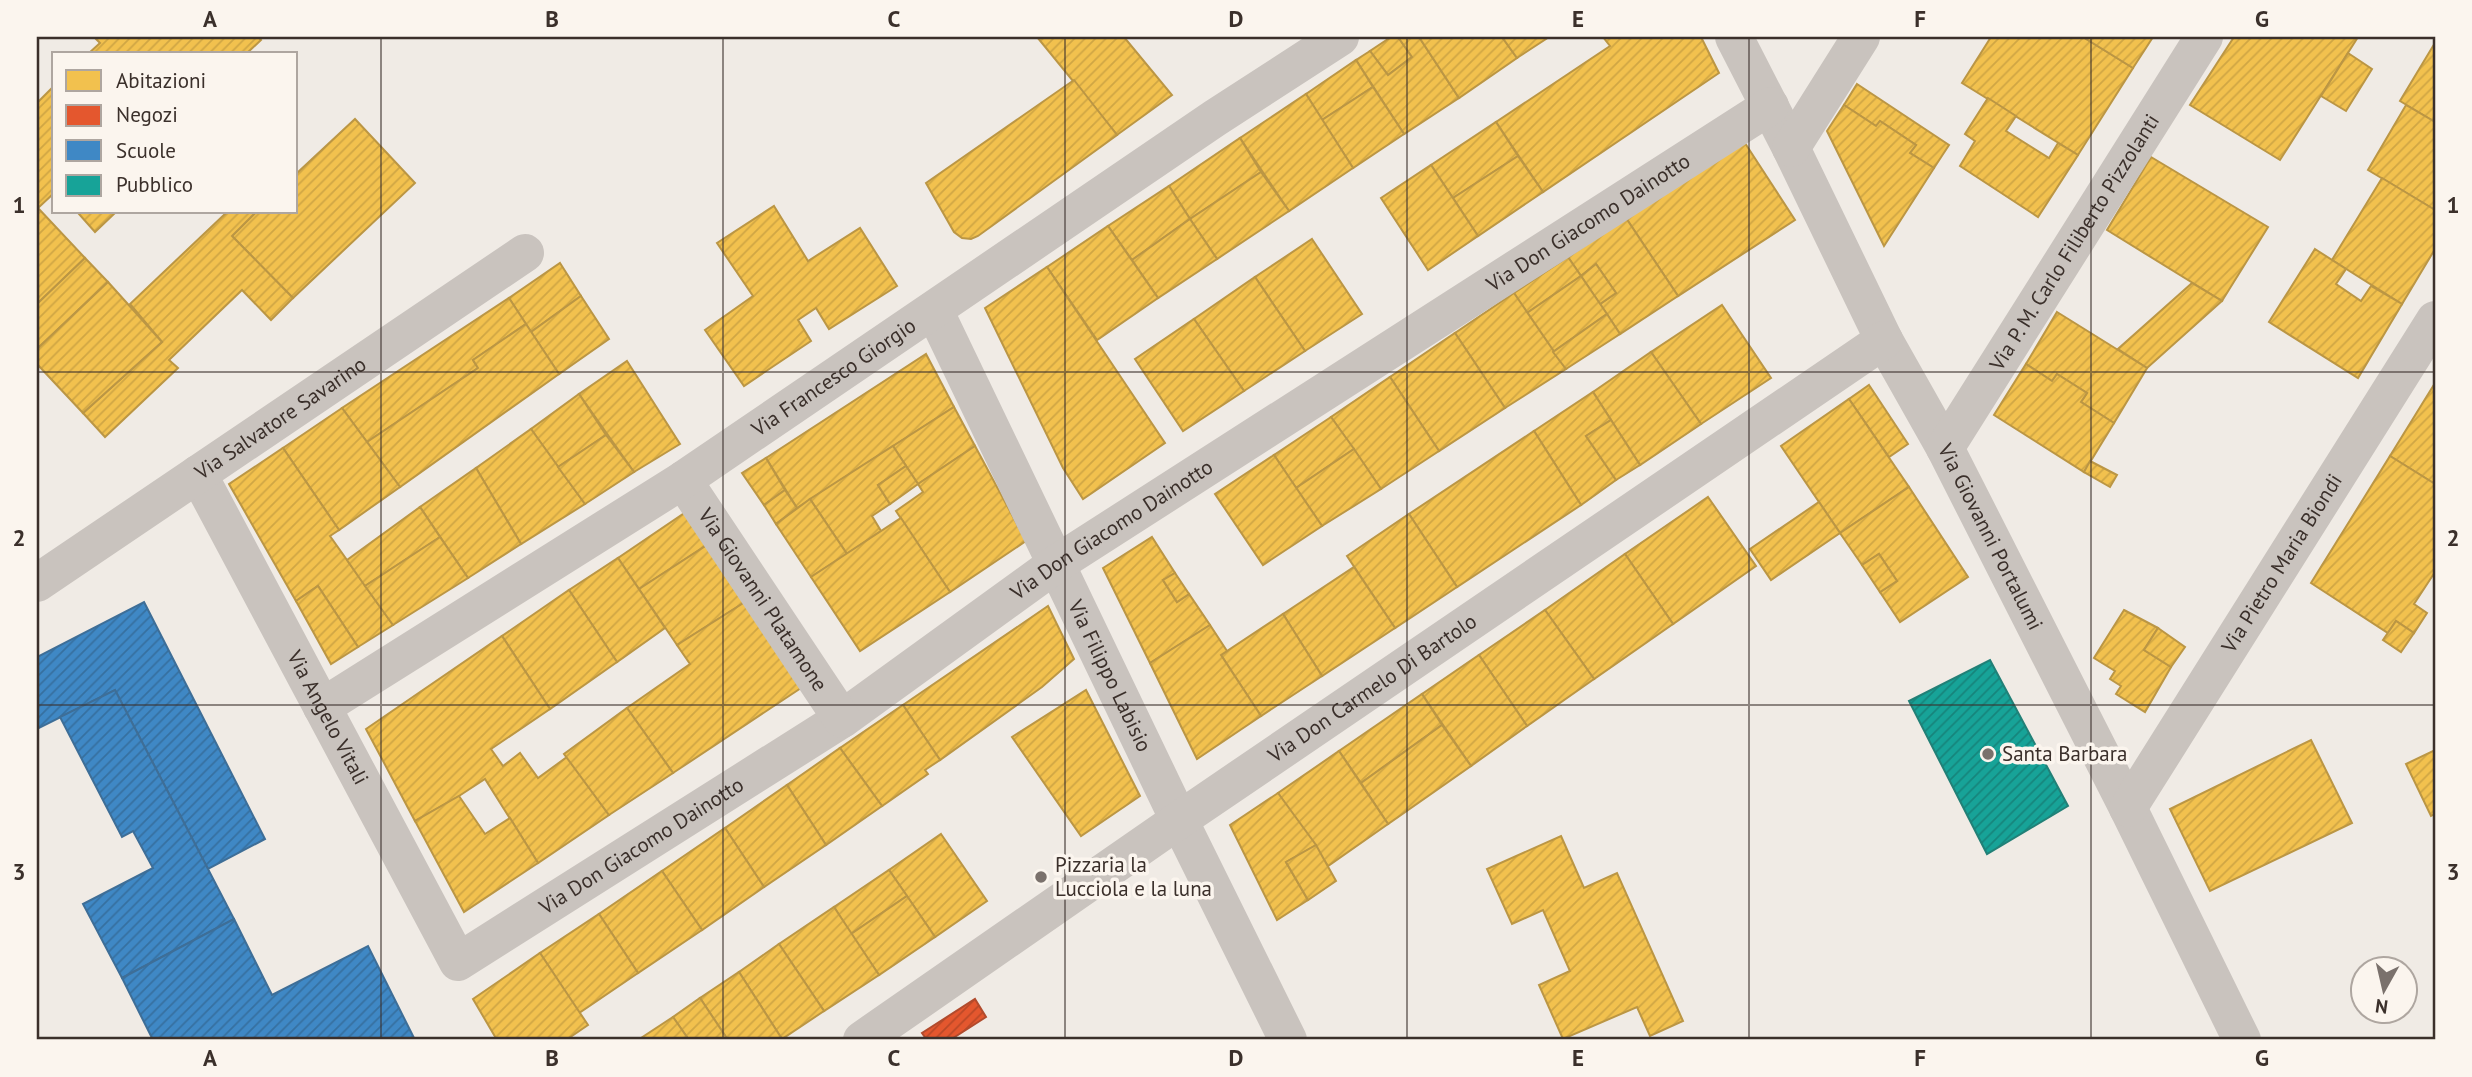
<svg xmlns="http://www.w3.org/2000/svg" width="2472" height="1077" viewBox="0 0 2472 1077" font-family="'PT Sans',sans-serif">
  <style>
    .homes { fill: url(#homes-hatch); stroke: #bb9644; stroke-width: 2 }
    .shops { fill: url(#shops-hatch); stroke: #b14b2d; stroke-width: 2 }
    .schools { fill: url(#schools-hatch); stroke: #3e6e97; stroke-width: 2 }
    .public { fill: url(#public-hatch); stroke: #228077; stroke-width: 2 }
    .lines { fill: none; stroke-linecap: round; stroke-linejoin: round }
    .street { stroke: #c9c3be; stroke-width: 38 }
    .grid { fill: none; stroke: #3b302b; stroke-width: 2; stroke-opacity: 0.55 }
    .poi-dot { fill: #7a716c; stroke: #fbf5ee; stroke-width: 2.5 }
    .labels { text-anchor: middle; stroke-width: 7; stroke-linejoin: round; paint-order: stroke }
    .street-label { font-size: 21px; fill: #3b302b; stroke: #fbf5ee }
    .poi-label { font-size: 21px; fill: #3b302b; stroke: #fbf5ee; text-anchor: start }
    .neatline { fill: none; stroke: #3b302b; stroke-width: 2.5 }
    .grid-label { font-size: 23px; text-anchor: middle; font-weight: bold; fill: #3b302b }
  </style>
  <defs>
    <pattern id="homes-hatch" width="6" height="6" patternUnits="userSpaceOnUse" patternTransform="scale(1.75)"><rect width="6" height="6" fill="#f2c14e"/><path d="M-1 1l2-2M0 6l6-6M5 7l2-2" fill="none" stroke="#d0a644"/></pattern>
    <pattern id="shops-hatch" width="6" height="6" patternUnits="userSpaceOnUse" patternTransform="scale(1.75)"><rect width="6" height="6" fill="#e4572e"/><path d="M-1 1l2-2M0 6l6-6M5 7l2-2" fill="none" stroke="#ba4827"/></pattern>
    <pattern id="schools-hatch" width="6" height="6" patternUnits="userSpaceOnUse" patternTransform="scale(1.75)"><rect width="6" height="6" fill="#3f88c5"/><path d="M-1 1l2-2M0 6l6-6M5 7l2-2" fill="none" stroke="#3670a0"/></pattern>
    <pattern id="public-hatch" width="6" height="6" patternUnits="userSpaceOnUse" patternTransform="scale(1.75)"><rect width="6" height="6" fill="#17a398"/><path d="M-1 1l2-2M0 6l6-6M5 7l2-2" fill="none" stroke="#16857c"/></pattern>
  </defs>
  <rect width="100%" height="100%" fill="#f0ebe5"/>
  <g class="homes">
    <path d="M 94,37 L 258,37 L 261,40 L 246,54 L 88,54 L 100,43 Z"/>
    <path d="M 1037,37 L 1124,37 L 1172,95 L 1117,135 Z"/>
    <path d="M 1391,37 L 1398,37 L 1412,57 L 1388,75 L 1370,51 Z"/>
    <path d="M 1398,37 L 1419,37 L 1459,98 L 1404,134 L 1356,60 L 1370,51 L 1388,75 L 1412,57 Z"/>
    <path d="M 1419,37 L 1502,37 L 1517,58 L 1459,98 Z"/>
    <path d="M 1502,37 L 1549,37 L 1517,58 Z"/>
    <path d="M 1603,37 L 1701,37 L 1719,73 L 1543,192 L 1496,122 L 1610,46 Z"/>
    <path d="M 1991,37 L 2083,37 L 2133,68 L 2078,155 L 1962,83 Z"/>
    <path d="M 2083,37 L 2153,37 L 2133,68 Z"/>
    <path d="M 2234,37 L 2358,37 L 2280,160 L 2190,105 Z"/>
    <path d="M 2433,46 L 2435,48 L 2435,122 L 2400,101 Z"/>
    <path d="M 2348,53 L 2372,69 L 2346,111 L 2321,96 Z"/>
    <path d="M 1356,60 L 1373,87 L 1322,120 L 1306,94 Z"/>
    <path d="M 1074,80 L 1117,135 L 978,236 L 971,239 L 962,238 L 954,232 L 926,183 Z"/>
    <path d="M 1857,84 L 1949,145 L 1934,168 L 1910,153 L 1916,145 L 1880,121 L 1876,126 L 1844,105 Z"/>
    <path d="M 54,86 L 54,193 L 38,208 L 85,258 L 37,304 L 37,103 Z"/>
    <path d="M 1373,87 L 1404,134 L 1353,168 L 1322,120 Z"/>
    <path d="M 1306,94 L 1353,168 L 1289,211 L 1240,138 Z"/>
    <path d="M 1988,98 L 2016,116 L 2006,131 L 2049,158 L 2058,143 L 2078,155 L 2038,217 L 1960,166 L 1975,141 L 1965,134 Z"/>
    <path d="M 1844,105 L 1876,126 L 1880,121 L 1916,145 L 1910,153 L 1934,168 L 1884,246 L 1827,131 Z"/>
    <path d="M 2406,105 L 2435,122 L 2435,210 L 2368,170 Z"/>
    <path d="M 355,119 L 415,183 L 293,298 L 232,236 L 256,212 L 296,212 L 296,174 Z"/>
    <path d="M 1496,122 L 1518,156 L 1453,198 L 1431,165 Z"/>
    <path d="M 1240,138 L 1261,172 L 1190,219 L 1169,186 Z"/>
    <path d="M 1743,140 L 1795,220 L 1678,296 L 1626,218 Z"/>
    <path d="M 1518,156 L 1543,192 L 1478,236 L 1453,198 Z"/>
    <path d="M 2151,157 L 2268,227 L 2222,301 L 2107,230 Z"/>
    <path d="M 1431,165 L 1478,236 L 1428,270 L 1381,198 Z"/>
    <path d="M 1261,172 L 1289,211 L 1217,259 L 1190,219 Z"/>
    <path d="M 2382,178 L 2435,210 L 2435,249 L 2402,304 L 2332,260 Z"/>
    <path d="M 1169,186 L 1190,219 L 1132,260 L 1108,226 Z"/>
    <path d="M 774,206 L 808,261 L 860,228 L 897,286 L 829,329 L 816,308 L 798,320 L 811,341 L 744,386 L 705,330 L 753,296 L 717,243 Z"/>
    <path d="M 81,212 L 116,212 L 95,232 L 79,214 Z"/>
    <path d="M 227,212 L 256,212 L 232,236 L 293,298 L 271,320 L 242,290 L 169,360 L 178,368 L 105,437 L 83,413 L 162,342 L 130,304 Z"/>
    <path d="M 1626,218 L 1678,296 L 1620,334 L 1600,304 L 1616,293 L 1596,264 L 1581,276 L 1568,257 Z"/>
    <path d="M 1190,219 L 1217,259 L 1158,298 L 1132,260 Z"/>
    <path d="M 1108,226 L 1158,298 L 1097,340 L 1047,267 Z"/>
    <path d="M 1312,239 L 1362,314 L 1305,351 L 1255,277 Z"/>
    <path d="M 2315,249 L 2346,269 L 2336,284 L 2361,301 L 2371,286 L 2402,304 L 2358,378 L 2269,322 Z"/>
    <path d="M 1568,257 L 1581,276 L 1527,313 L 1514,293 Z"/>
    <path d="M 85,258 L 108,282 L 37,349 L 37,304 Z"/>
    <path d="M 560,263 L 581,296 L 531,332 L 509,298 Z"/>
    <path d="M 1596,264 L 1616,293 L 1600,304 L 1581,276 Z"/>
    <path d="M 1047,267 L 1165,443 L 1083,499 L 1063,468 L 985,308 Z"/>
    <path d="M 1581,276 L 1607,314 L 1553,352 L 1527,313 Z"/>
    <path d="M 1255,277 L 1305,351 L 1244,391 L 1194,319 Z"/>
    <path d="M 108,282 L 162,342 L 83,413 L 37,364 L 37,349 Z"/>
    <path d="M 2192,283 L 2222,301 L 2147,368 L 2118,349 Z"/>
    <path d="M 1514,293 L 1566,369 L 1505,408 L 1455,333 Z"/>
    <path d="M 581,296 L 609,339 L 559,374 L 531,332 Z"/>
    <path d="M 509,298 L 526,324 L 473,360 L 478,368 L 367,442 L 342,408 Z"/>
    <path d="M 1722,305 L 1771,378 L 1701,424 L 1651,352 Z"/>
    <path d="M 2057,312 L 2147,368 L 2114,423 L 2081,402 L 2087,393 L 2057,374 L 2052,381 L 2026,364 Z"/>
    <path d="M 1607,314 L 1620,334 L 1566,369 L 1553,352 Z"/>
    <path d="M 1194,319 L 1244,391 L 1183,431 L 1135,359 Z"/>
    <path d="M 526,324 L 559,374 L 400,487 L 367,442 L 478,368 L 473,360 Z"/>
    <path d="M 1455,333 L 1505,408 L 1439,451 L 1390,377 Z"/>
    <path d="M 1651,352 L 1701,424 L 1640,465 L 1593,392 Z"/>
    <path d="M 926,354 L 954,407 L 797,508 L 766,458 Z"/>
    <path d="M 627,361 L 680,444 L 634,472 L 579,394 Z"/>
    <path d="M 2026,364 L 2052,381 L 2057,374 L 2087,393 L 2081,402 L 2114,423 L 2084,472 L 1994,415 Z"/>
    <path d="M 1390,377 L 1439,451 L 1381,489 L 1331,417 Z"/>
    <path d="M 2435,383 L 2435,484 L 2390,456 Z"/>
    <path d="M 1869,385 L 1908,444 L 1889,457 L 1849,399 Z"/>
    <path d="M 1593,392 L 1611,420 L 1586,436 L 1616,480 L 1581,505 L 1534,431 Z"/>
    <path d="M 579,394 L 606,435 L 558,467 L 531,429 Z"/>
    <path d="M 1849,399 L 1909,487 L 1840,533 L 1781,446 Z"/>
    <path d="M 954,407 L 975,446 L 918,484 L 893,446 Z"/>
    <path d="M 342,408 L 400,487 L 339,530 L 283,448 Z"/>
    <path d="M 1331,417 L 1354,449 L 1296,488 L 1274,455 Z"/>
    <path d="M 1611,420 L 1640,465 L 1616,480 L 1586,436 Z"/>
    <path d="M 531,429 L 585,504 L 521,544 L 476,468 Z"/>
    <path d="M 1534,431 L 1581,505 L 1457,587 L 1409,514 Z"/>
    <path d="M 606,435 L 634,472 L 585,504 L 558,467 Z"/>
    <path d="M 893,446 L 906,466 L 878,485 L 890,504 L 872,516 L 881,531 L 847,554 L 810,499 Z"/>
    <path d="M 975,446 L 1026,541 L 950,592 L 896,511 L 923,492 L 918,484 Z"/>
    <path d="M 283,448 L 339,530 L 330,536 L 393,625 L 358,647 L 318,586 L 296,601 L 229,484 Z"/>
    <path d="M 1354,449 L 1381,489 L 1322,526 L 1296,488 Z"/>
    <path d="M 1274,455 L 1322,526 L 1263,565 L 1215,494 Z"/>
    <path d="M 2390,456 L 2435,484 L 2435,572 L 2414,604 L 2427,613 L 2414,633 L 2396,621 L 2388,633 L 2311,583 Z"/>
    <path d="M 766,458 L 785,490 L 764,505 L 742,473 Z"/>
    <path d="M 2090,461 L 2117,475 L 2110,487 L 2084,472 Z"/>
    <path d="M 906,466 L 918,484 L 890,504 L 878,485 Z"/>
    <path d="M 476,468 L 521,544 L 468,578 L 420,507 Z"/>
    <path d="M 1909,487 L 1968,577 L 1900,622 L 1880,592 L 1897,581 L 1879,554 L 1862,565 L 1840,533 Z"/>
    <path d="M 785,490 L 797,508 L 776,524 L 764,505 Z"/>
    <path d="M 1708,497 L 1756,566 L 1673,624 L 1625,554 Z"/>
    <path d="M 810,499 L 847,554 L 811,577 L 776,524 Z"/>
    <path d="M 1819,502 L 1840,533 L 1771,580 L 1750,549 Z"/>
    <path d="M 420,507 L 440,537 L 365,586 L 347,560 Z"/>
    <path d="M 686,512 L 707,545 L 639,589 L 618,558 Z"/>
    <path d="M 1409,514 L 1457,587 L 1395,628 L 1347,556 Z"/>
    <path d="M 901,518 L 950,592 L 860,651 L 811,577 Z"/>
    <path d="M 440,537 L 468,578 L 393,625 L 365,586 Z"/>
    <path d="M 1152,537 L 1175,573 L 1163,580 L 1177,602 L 1189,594 L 1210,625 L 1150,663 L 1103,568 Z"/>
    <path d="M 707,545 L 745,602 L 677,645 L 639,589 Z"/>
    <path d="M 1625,554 L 1673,624 L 1594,679 L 1545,610 Z"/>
    <path d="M 1879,554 L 1897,581 L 1880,592 L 1862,565 Z"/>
    <path d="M 618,558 L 665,628 L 617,662 L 569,590 Z"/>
    <path d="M 1354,567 L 1395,628 L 1322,676 L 1283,614 Z"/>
    <path d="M 1175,573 L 1189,594 L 1177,602 L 1163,580 Z"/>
    <path d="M 318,586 L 358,647 L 331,664 L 296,601 Z"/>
    <path d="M 569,590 L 617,662 L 550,709 L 502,636 Z"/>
    <path d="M 745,602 L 801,688 L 673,773 L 627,708 L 690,664 L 677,645 Z"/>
    <path d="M 1048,606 L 1074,659 L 1042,687 L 940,760 L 903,705 Z"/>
    <path d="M 1545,610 L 1594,679 L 1527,726 L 1479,655 Z"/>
    <path d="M 2124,610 L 2158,628 L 2144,650 L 2171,667 L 2145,712 L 2116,694 L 2121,686 L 2110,679 L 2115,671 L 2094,658 Z"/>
    <path d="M 1283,614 L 1322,676 L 1261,716 L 1221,655 Z"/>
    <path d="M 2396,621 L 2414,633 L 2401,652 L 2383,640 Z"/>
    <path d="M 1210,625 L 1227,651 L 1221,655 L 1261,716 L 1197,759 L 1150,663 Z"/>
    <path d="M 2158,628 L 2185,647 L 2171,667 L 2144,650 Z"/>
    <path d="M 502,636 L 550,709 L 491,749 L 503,766 L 520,753 L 538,778 L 567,757 L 609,815 L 538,863 L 485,779 L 459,796 L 415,821 L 366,729 Z"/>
    <path d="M 1479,655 L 1527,726 L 1471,766 L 1422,694 Z"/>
    <path d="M 1086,690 L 1140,796 L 1081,836 L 1012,737 Z"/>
    <path d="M 1422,694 L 1442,725 L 1361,783 L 1339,751 Z"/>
    <path d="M 903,705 L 940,760 L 925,770 L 928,774 L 882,806 L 840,748 Z"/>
    <path d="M 627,708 L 673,773 L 609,815 L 564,754 Z"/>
    <path d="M 1442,725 L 1471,766 L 1388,824 L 1361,783 Z"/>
    <path d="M 2311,740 L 2352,823 L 2210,891 L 2170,809 Z"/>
    <path d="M 840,748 L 882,806 L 826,845 L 787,785 Z"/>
    <path d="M 2435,750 L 2435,814 L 2431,816 L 2406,764 Z"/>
    <path d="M 1339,751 L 1388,824 L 1328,866 L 1278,793 Z"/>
    <path d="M 787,785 L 826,845 L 764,887 L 725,828 Z"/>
    <path d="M 1278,793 L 1316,845 L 1286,862 L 1308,900 L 1277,920 L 1230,825 Z"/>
    <path d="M 459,796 L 485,834 L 510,818 L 538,863 L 464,912 L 415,821 Z"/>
    <path d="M 725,828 L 764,887 L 702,930 L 662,871 Z"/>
    <path d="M 941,834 L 987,901 L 935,937 L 889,870 Z"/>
    <path d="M 1561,836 L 1584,888 L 1617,873 L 1683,1021 L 1650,1036 L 1637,1007 L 1563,1039 L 1539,985 L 1570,971 L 1543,910 L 1512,924 L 1487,869 Z"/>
    <path d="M 1316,845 L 1336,881 L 1308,900 L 1286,862 Z"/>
    <path d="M 889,870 L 907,896 L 851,934 L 834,907 Z"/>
    <path d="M 662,871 L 702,930 L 638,973 L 599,914 Z"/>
    <path d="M 907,896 L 935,937 L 879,975 L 851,934 Z"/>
    <path d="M 834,907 L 879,975 L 824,1011 L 779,944 Z"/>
    <path d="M 599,914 L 638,973 L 579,1013 L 540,953 Z"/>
    <path d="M 779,944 L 824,1011 L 782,1039 L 739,972 Z"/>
    <path d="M 540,953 L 588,1025 L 566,1040 L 497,1040 L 473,999 Z"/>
    <path d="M 739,972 L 782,1039 L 780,1040 L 728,1040 L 700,998 Z"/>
    <path d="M 700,998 L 728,1040 L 689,1040 L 673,1017 Z"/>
    <path d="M 673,1017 L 689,1040 L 638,1040 Z"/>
  </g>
  <path class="shops" d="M 975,999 L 986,1017 L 950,1040 L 927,1040 L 922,1033 Z"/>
  <g class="schools">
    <path d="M 144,602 L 265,839 L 208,869 L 115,690 L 37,729 L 37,657 Z"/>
    <path d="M 115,690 L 234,919 L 122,978 L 83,904 L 153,868 L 133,831 L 122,837 L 60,717 Z"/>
    <path d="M 234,919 L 272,995 L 368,946 L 415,1040 L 153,1040 L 122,978 Z"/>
  </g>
  <path class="public" d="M 1990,660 L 2068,806 L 1987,854 L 1909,701 Z"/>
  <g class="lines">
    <g class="street">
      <path id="s1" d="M 1734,37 L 1791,148 L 1884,340 L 1945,448 L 2128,808 L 2242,1040"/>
      <path d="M 1791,148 L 1861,37"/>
      <path id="s2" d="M 934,310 L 1179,820 L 1288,1040"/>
      <path id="s3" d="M 1945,448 L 2204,37"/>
      <path id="s4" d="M 198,474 L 458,962 L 842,719 L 1056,564 L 1770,106"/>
      <path id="s5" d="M 683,480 L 842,719"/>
      <path id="s6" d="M 37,583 L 525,253"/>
      <path id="s7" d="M 322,707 L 683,480 L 1215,118 L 1340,37"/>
      <path id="s8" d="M 2128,808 L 2435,320"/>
      <path id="s9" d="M 862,1040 L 1179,820 L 1884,340"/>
    </g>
  </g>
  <path class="grid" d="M 381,37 L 381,1040M 723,37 L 723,1040M 1065,37 L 1065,1040M 1407,37 L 1407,1040M 1749,37 L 1749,1040M 2091,37 L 2091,1040M 37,372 L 2435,372M 37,705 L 2435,705"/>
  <g class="poi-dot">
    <circle cx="1988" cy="754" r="7"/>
    <circle cx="1041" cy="877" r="7"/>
  </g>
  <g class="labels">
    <g class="street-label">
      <text dy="7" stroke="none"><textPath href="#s4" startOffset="1904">Via Don Giacomo Dainotto</textPath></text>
      <text dy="7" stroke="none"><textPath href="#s3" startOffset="243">Via P. M. Carlo Filiberto Pizzolanti</textPath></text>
      <text dy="7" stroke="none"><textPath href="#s7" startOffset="609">Via Francesco Giorgio</textPath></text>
      <text dy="7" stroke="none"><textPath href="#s6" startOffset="294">Via Salvatore Savarino</textPath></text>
      <text dy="7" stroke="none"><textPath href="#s4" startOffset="1337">Via Don Giacomo Dainotto</textPath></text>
      <text dy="7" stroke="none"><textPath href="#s1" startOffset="562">Via Giovanni Portalumi</textPath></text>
      <text dy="7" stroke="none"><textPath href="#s8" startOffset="289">Via Pietro Maria Biondi</textPath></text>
      <text dy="7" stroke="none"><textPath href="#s5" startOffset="144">Via Giovanni Platamone</textPath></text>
      <text dy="7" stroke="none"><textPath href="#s2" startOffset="406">Via Filippo Labisio</textPath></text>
      <text dy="7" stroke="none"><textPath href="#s9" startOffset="620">Via Don Carmelo Di Bartolo</textPath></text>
      <text dy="7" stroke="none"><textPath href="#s4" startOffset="276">Via Angelo Vitali</textPath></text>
      <text dy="7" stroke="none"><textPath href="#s4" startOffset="770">Via Don Giacomo Dainotto</textPath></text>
    </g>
    <g class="poi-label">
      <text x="2002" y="761">Santa Barbara</text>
      <text x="1055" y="872">Pizzaria la<tspan x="1055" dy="24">Lucciola e la luna</tspan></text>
    </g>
  </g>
  <rect width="2472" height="1077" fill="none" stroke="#fbf5ee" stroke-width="77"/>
  <rect x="52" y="52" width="245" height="161" fill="#fbf5ee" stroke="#aea6a0" stroke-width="2"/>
  <rect x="66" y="70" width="35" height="21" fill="#f2c14e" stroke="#aea6a0" stroke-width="2"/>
  <text x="116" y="88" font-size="21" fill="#3b302b">Abitazioni</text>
  <rect x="66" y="105" width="35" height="21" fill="#e4572e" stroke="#aea6a0" stroke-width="2"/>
  <text x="116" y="122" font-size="21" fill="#3b302b">Negozi</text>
  <rect x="66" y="140" width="35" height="21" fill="#3f88c5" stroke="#aea6a0" stroke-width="2"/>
  <text x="116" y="158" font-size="21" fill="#3b302b">Scuole</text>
  <rect x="66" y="175" width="35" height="21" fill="#17a398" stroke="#aea6a0" stroke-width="2"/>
  <text x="116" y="192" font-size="21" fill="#3b302b">Pubblico</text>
  <g transform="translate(2384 990) rotate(188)"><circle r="33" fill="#fbf5ee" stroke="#aea6a0" stroke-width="2"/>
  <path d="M0-5L12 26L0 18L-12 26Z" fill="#7a716c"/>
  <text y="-10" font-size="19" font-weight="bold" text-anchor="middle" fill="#3b302b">N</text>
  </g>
  <rect x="38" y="38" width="2396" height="1000" class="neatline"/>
  <g class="grid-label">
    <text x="210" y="27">A</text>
    <text x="552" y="27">B</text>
    <text x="894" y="27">C</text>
    <text x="1236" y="27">D</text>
    <text x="1578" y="27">E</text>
    <text x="1920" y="27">F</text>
    <text x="2262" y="27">G</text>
    <text x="19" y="213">1</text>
    <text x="2453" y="213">1</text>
    <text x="19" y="546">2</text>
    <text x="2453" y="546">2</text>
    <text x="19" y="880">3</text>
    <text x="2453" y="880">3</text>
    <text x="210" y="1066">A</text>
    <text x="552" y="1066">B</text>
    <text x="894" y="1066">C</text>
    <text x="1236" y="1066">D</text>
    <text x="1578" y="1066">E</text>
    <text x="1920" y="1066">F</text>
    <text x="2262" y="1066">G</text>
  </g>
</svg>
